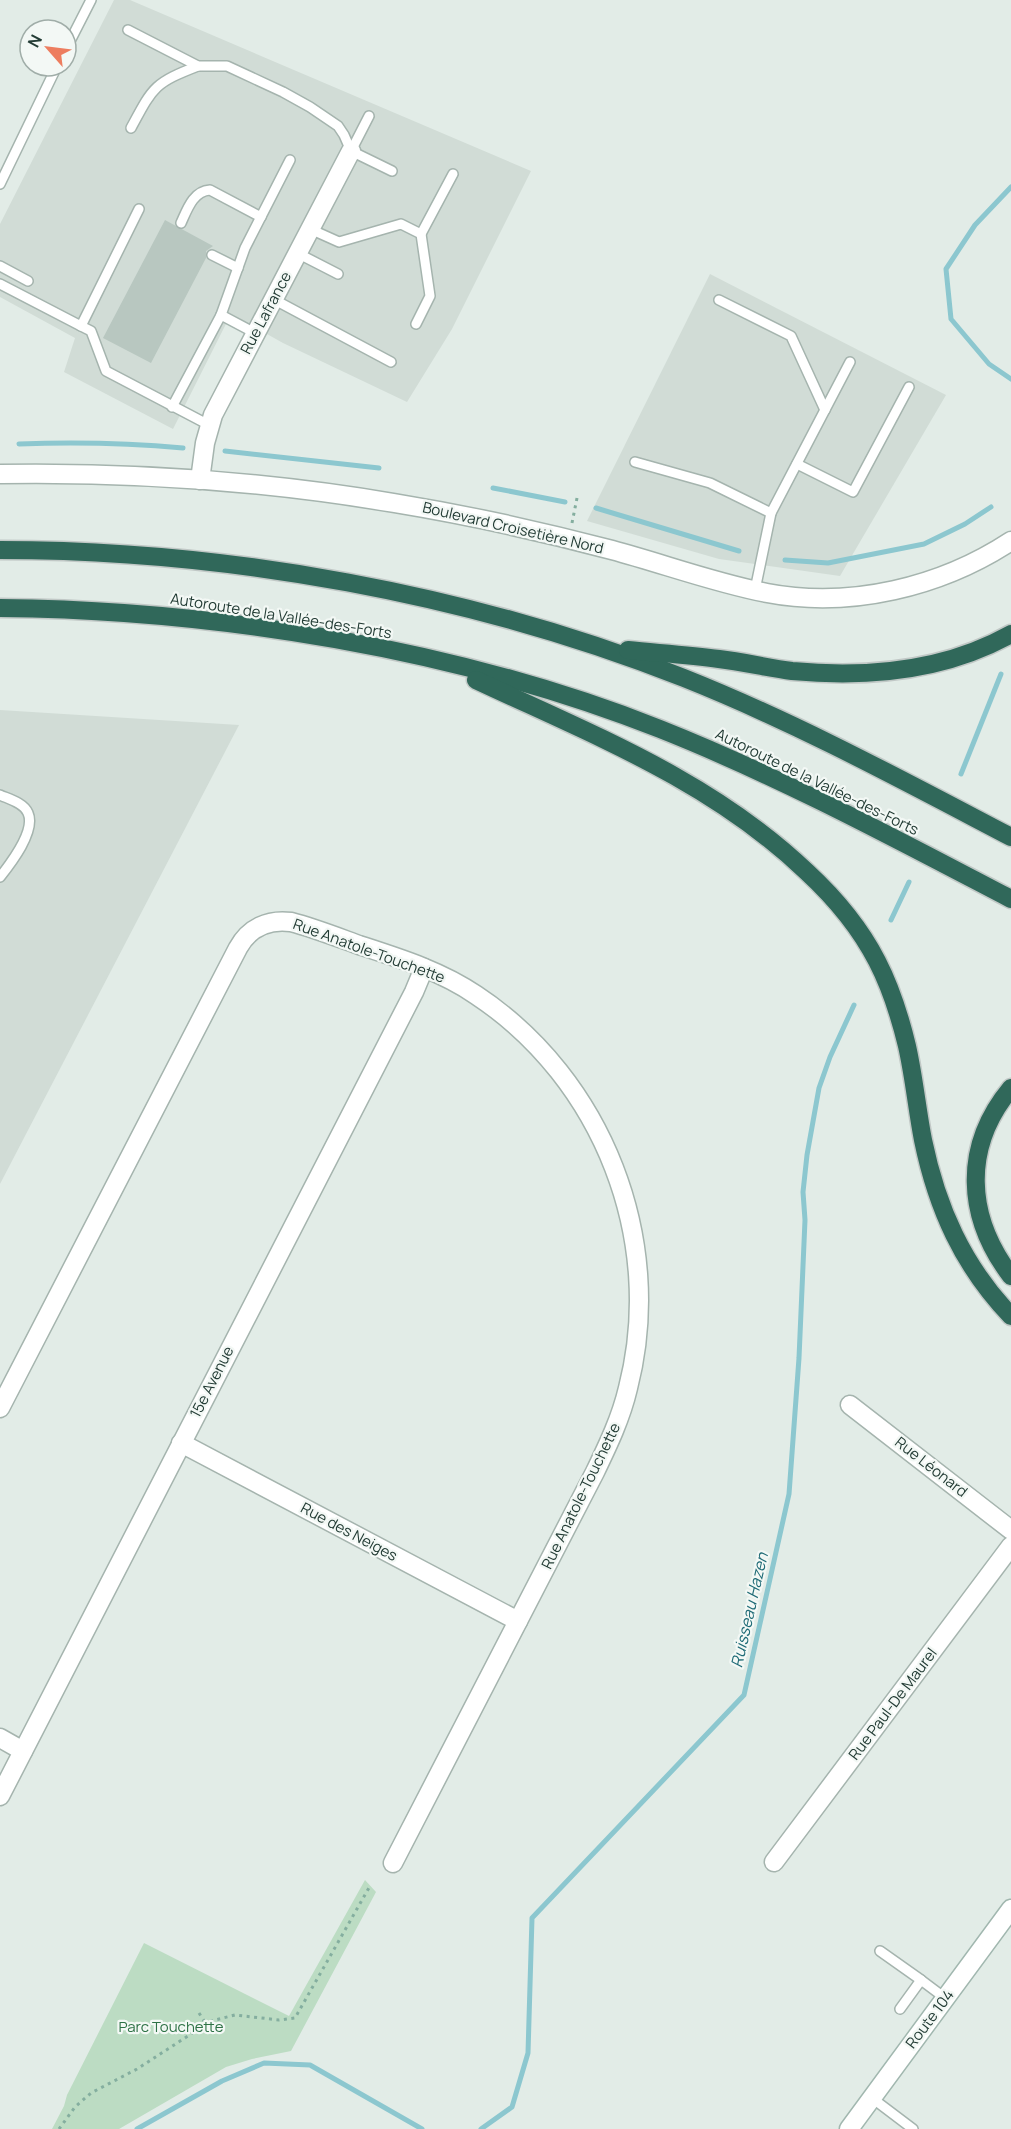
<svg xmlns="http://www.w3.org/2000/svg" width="1011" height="2129" viewBox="0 0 1011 2129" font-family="Manrope,sans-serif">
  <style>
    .built { fill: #d1dcd6 }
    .green { fill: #bcdcc3 }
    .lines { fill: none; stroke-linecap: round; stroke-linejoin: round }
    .stream { stroke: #8cc7cf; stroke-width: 5 }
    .building { fill: #b8c7c0 }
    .lane-casing { stroke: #a5b4ae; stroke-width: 12 }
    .street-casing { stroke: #a5b4ae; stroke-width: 21 }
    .secondary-casing { stroke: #a1b7af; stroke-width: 21 }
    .highway-casing { stroke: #c1c8c6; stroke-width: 21 }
    .path { stroke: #84ae9f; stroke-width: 3; stroke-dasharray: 3 4.5; stroke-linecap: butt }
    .lane { stroke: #fff; stroke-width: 9 }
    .street { stroke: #fff; stroke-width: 18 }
    .secondary { stroke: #fff; stroke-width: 18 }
    .highway { stroke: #30685a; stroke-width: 18 }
    .labels { text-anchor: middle; stroke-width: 4.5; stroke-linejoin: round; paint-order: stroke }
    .street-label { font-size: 15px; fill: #233c35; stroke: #f3f8f5 }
    .park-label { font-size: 15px; fill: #2e7246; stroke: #f3f8f5 }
    .water-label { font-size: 16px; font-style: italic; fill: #1f6b76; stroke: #f3f8f5 }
  </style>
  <rect width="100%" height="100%" fill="#e2ece7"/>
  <g class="built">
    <path d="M 114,0 L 130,0 L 531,171 L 452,329 L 407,402 L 283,343 L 231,314 L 173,429 L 64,372 L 75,338 L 0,297 L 0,224 Z"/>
    <path d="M 710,274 L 946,395 L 840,576 L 719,559 L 587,521 Z"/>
    <path d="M 0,710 L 239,725 L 0,1184 Z"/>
  </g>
  <path class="green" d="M 365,1880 L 376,1892 L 291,2051 L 252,2059 L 226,2067 L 119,2129 L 52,2129 L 64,2106 L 67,2095 L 144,1943 L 289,2016 Z"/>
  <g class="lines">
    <g class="stream">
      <path d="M 1011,187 L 975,225 L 946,269 L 951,319 L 989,364 L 1011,379"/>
      <path d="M 19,444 C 74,442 128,443 183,448"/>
      <path d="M 225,451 L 379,468"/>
      <path d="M 493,488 L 565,502"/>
      <path d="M 596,508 L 739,551"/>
      <path d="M 785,560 L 828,563 L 924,544 L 965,524 L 991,507"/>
      <path d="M 961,774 L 1001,674"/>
      <path d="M 891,920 L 909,882"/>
      <path d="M 137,2129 L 222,2081 L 264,2063 L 310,2065 L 422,2129"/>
      <path d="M 481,2129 L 512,2107 L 528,2053 L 532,1918 L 744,1695 L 789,1494 L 799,1358 L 805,1220 L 803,1192 L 807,1155 L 819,1088 L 830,1057 L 854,1005"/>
    </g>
  </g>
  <path class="building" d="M 165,220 L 213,246 L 206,251 L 206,258 L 151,363 L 103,338 Z"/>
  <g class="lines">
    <defs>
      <g id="lane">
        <path d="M 128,30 L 198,66 L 227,66 L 283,92 L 310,107 L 338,126 L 344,135 L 351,151 L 392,171"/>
        <path d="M 66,49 L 91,0"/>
        <path d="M 131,128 C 153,87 154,83 198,66"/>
        <path d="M 351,151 L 369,116"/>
        <path d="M 0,184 L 57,66"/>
        <path d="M 139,209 L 81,326 L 91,331 L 106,371 L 209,425"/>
        <path d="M 181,223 C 187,210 193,191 210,190 L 261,217"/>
        <path d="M 310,229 L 339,242 L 401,224 L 421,234 L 430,296 L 416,324"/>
        <path d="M 421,234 L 453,174"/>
        <path d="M 297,253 L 338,274"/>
        <path d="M 212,255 L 238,268"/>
        <path d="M 0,266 L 28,281"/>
        <path d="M 0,284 L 81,326"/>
        <path d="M 273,299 L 391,362"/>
        <path d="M 719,300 L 791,336 L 825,410"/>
        <path d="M 221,315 L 245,248 L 290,160"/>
        <path d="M 172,407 L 221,315 L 255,333"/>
        <path d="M 635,462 L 710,483 L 771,513 L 755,590"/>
        <path d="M 797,464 L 853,492 L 909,387"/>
        <path d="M 771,513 L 850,362"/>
        <path d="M 0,795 C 9,799 24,803 28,813 C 36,831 11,863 0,877"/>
        <path d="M 880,1951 L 921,1980"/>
        <path d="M 900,2009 L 921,1980 L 945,1998"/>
        <path d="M 872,2098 L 913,2129"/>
      </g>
      <g id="street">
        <path d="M 0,474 C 131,472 264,481 394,503 C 467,515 540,531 612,550 C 664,564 715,583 767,593 C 850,609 941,587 1011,541"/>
        <path d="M 200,480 L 205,443 L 213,415 L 351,151"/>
        <path d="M 850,1405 L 1011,1530"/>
        <path d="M 0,1408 L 238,948 C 249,928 268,919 291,922 C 314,928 337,937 359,945 C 399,958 441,971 476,995 C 603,1079 666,1240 628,1388 C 621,1418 608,1445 595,1472 L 393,1863"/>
        <path d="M 181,1443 L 518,1621"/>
        <path d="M 0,1738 L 23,1751"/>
        <path d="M 0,1796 L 414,992 L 424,968"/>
        <path d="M 774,1862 L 1011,1546"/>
      </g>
      <path id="secondary" d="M 849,2129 L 1011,1909"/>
      <g id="highway">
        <path d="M 0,550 C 228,550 472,594 684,678 C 797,723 904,781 1011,837"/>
        <path d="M 0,608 C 217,610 458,649 660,729 C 781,777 896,839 1011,899"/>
        <path d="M 628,650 C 658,653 689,655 719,659 C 744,662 768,668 792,671 C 867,678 945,671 1011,634"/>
        <path d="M 476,680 C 593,735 712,781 807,872 C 834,897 860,928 877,961 C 891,988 900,1017 907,1046 C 914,1077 917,1109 923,1140 C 937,1208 963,1266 1011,1316"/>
        <path d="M 1011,1088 C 962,1147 966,1217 1011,1276"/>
      </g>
    </defs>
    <use href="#lane" class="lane-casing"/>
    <use href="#street" class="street-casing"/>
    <use href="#secondary" class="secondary-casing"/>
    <use href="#highway" class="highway-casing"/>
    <g class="path">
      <path d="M 572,523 L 577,498"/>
      <path d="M 199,2013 L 206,2024"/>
      <path d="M 59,2129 L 75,2107 L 91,2093 L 137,2069 L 211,2021 L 235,2015 L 279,2020 L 295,2018 L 370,1886"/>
    </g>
    <use href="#lane" class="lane"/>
    <use href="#street" class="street"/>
    <use href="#secondary" class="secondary"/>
    <use href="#highway" class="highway"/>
  </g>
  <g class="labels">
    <g class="street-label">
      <text transform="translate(266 313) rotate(-62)" y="5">Rue Lafrance</text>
      <text transform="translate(513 528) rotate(13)" y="5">Boulevard Croisetière Nord</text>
      <text transform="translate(281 616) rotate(9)" y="5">Autoroute de la Vallée-des-Forts</text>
      <text transform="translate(817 782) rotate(26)" y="5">Autoroute de la Vallée-des-Forts</text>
      <text transform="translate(369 951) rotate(20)" y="5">Rue Anatole-Touchette</text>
      <text transform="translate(212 1382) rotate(-63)" y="5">15e Avenue</text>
      <text transform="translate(931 1467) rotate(38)" y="5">Rue Léonard</text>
      <text transform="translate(581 1496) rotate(-64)" y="5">Rue Anatole-Touchette</text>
      <text transform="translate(349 1532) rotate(28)" y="5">Rue des Neiges</text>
      <text transform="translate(893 1704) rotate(-53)" y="5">Rue Paul-De Maurel</text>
      <text transform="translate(930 2019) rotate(-53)" y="5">Route 104</text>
    </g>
    <g class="park-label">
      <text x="171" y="2032">Parc Touchette</text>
    </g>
    <g class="water-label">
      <text transform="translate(749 1610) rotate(-77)" y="6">Ruisseau Hazen</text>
    </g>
  </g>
  <g transform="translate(48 48) rotate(298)"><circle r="28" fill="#f3f8f5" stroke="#a0ada8" stroke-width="1.5"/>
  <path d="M0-4.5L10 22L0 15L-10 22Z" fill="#ed7d5f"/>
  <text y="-9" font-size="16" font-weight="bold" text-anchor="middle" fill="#233c35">N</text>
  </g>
</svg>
